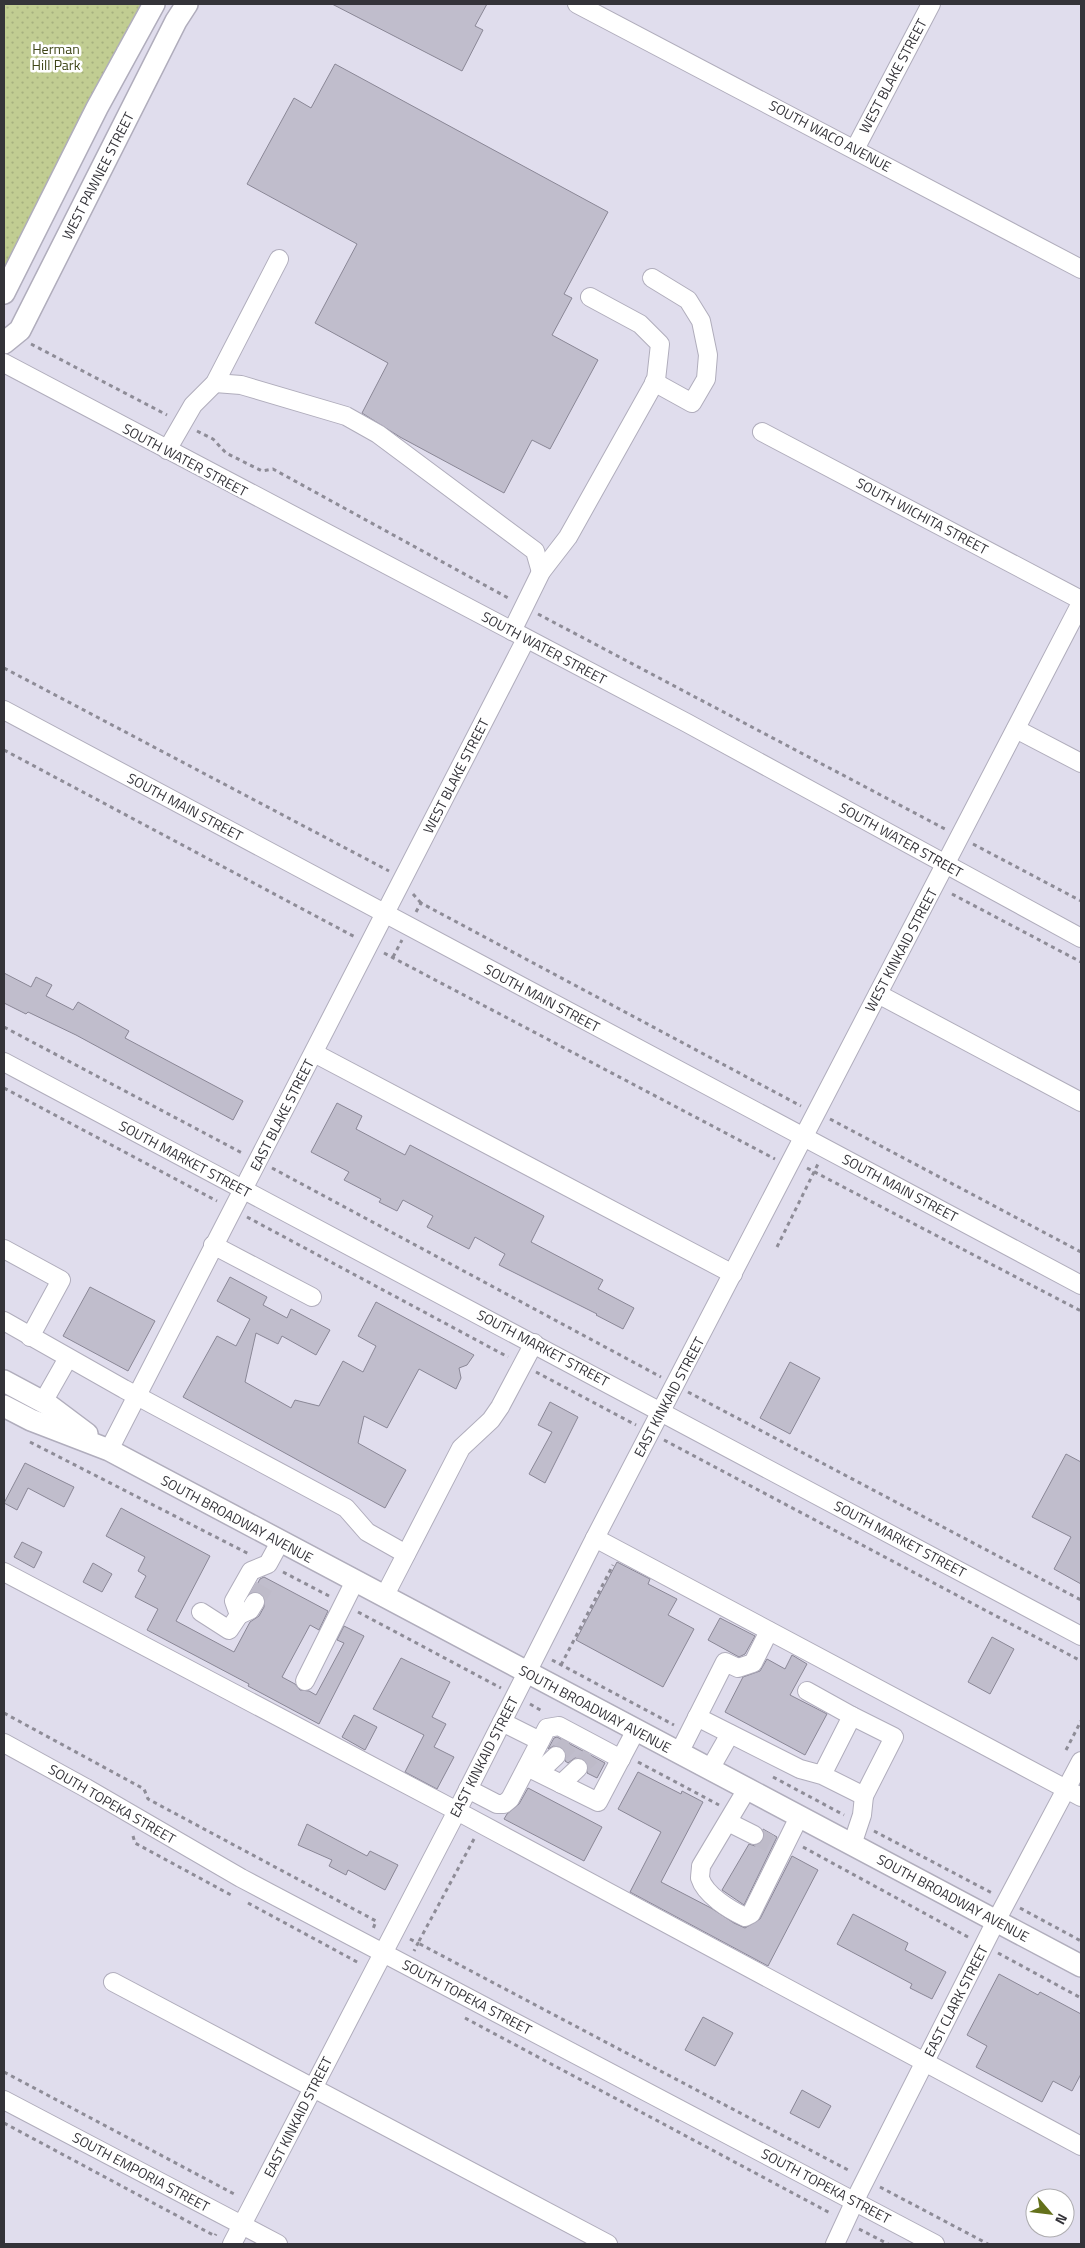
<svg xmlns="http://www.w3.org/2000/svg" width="1085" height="2248" viewBox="0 0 1085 2248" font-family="'Titillium Web',sans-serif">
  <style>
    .grass { fill: url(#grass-dots) }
    .building { fill: #c0bdcc; stroke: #8a8796 }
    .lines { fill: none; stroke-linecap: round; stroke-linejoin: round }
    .minor-tunnel { stroke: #bebbc9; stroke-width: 18; stroke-dasharray: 18 9; stroke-linecap: butt }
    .minor-casing { stroke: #b0adbc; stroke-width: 20 }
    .major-casing { stroke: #b0adbc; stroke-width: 24 }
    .path { stroke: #8e8c97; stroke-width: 3; stroke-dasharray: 4 4; stroke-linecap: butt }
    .minor { stroke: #fff; stroke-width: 18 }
    .major { stroke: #fff; stroke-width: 21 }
    .labels { text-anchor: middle; stroke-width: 5; stroke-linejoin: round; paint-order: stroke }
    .park-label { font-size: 14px; fill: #3f4618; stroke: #fff }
    .street-label { font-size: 14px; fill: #343339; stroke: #fff }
  </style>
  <defs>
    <pattern id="grass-dots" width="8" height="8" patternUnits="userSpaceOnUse" patternTransform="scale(1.25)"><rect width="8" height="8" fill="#c1cd92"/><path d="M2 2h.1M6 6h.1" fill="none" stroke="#a6b07f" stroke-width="1.8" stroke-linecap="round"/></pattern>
  </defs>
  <rect width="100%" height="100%" fill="#e0dded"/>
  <path class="grass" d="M 4,4 L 143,4 L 4,273 Z"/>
  <g class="building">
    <path d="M 332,4 L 487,4 L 475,26 L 483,30 L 462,71 Z"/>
    <path d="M 335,64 L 608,212 L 564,294 L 572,298 L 552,335 L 598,360 L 550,449 L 532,440 L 504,493 L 400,437 L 362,413 L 388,363 L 315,323 L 357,244 L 247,184 L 294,98 L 311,108 Z"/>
    <path d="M 4,973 L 31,987 L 36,977 L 52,985 L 46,996 L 73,1010 L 78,1002 L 99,1014 L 129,1031 L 125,1038 L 243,1101 L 233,1120 L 76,1035 L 28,1012 L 26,1014 L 4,1003 Z"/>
    <path d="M 337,1103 L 362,1116 L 356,1129 L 405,1155 L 410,1145 L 544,1216 L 531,1242 L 603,1280 L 598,1289 L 634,1308 L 623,1329 L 596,1315 L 597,1314 L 499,1265 L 505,1254 L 475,1237 L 469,1249 L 427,1227 L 433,1216 L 403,1200 L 397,1211 L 379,1202 L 381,1199 L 344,1180 L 349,1172 L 311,1152 Z"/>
    <path d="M 230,1277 L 267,1297 L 263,1305 L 287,1318 L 291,1309 L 330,1330 L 316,1355 L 282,1336 L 278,1344 L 256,1333 L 245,1382 L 291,1408 L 295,1400 L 319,1406 L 343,1361 L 363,1372 L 376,1346 L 358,1336 L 376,1302 L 474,1355 L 467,1365 L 459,1368 L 461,1378 L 456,1389 L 419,1369 L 387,1428 L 364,1416 L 358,1443 L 406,1470 L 385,1508 L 183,1397 L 217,1336 L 236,1346 L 250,1319 L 217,1301 Z"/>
    <path d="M 90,1287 L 155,1321 L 128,1371 L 63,1336 Z"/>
    <path d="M 790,1362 L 820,1378 L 790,1434 L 760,1418 Z"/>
    <path d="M 550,1402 L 578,1417 L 545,1483 L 529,1474 L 552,1432 L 538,1425 Z"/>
    <path d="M 1066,1454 L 1081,1462 L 1081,1584 L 1054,1569 L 1071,1537 L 1032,1517 Z"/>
    <path d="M 25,1463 L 74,1487 L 64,1507 L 28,1488 L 17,1510 L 4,1503 Z"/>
    <path d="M 121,1508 L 210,1556 L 176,1621 L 234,1652 L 250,1622 L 259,1616 L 264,1607 L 264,1597 L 260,1593 L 253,1592 L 260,1579 L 264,1577 L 328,1611 L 319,1630 L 310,1625 L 282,1677 L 295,1684 L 300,1690 L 309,1691 L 316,1695 L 344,1643 L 337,1640 L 344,1626 L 364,1636 L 319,1724 L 248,1686 L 249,1684 L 147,1630 L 158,1609 L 135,1597 L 146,1576 L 138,1571 L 145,1557 L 106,1536 Z"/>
    <path d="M 22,1542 L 42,1552 L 34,1568 L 14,1557 Z"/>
    <path d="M 617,1562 L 650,1579 L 648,1584 L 677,1599 L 668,1615 L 694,1629 L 663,1687 L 576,1640 Z"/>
    <path d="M 93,1563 L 112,1574 L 102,1592 L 83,1582 Z"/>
    <path d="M 720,1618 L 755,1636 L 745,1654 L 739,1657 L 708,1640 Z"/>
    <path d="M 992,1637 L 1014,1649 L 990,1694 L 968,1682 Z"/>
    <path d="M 792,1655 L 807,1664 L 790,1695 L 827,1714 L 805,1755 L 725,1712 L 743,1677 L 760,1671 L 767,1659 L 785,1669 Z"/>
    <path d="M 401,1658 L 450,1682 L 432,1717 L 446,1724 L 434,1747 L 454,1757 L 437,1789 L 405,1772 L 424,1735 L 373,1709 Z"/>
    <path d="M 354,1715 L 377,1727 L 365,1750 L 342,1737 Z"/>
    <path d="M 557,1737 L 605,1763 L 597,1778 L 587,1773 L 588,1765 L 582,1758 L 575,1758 L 568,1763 L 565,1761 L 566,1754 L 563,1748 L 554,1746 L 548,1749 L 554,1738 Z"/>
    <path d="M 638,1772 L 681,1794 L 682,1791 L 703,1802 L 661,1882 L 711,1908 L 734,1923 L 745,1928 L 760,1919 L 792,1856 L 818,1870 L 768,1966 L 630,1892 L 661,1832 L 618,1809 Z"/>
    <path d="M 528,1788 L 602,1827 L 584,1861 L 504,1819 L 507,1814 L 519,1804 Z"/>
    <path d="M 307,1824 L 367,1856 L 370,1851 L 398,1865 L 385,1890 L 348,1870 L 346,1875 L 329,1866 L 332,1860 L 298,1845 Z"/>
    <path d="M 763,1829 L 777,1837 L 744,1905 L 722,1890 L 749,1844 L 755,1846 L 763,1840 Z"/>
    <path d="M 853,1914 L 908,1943 L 905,1950 L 946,1972 L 932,1999 L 910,1988 L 912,1984 L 837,1944 Z"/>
    <path d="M 999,1974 L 1038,1995 L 1040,1992 L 1081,2014 L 1081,2074 L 1072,2091 L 1053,2081 L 1042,2102 L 976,2067 L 987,2046 L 967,2035 Z"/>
    <path d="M 703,2017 L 733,2033 L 715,2066 L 685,2050 Z"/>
    <path d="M 802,2090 L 831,2106 L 819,2128 L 790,2113 Z"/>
  </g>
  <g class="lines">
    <g class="minor-tunnel">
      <path d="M 255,1602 L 268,1580"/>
      <path d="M 556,1756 L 572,1742"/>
      <path d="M 578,1768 L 594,1753"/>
      <path d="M 754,1835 L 775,1846"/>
    </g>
    <defs>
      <g id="minor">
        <path d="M 577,4 L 1081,269"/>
        <path d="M 855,149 L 931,4"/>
        <path d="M 652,278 L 688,300 L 701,321 L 708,355 L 706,379 L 692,403 L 654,382"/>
        <path d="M 4,363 L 687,723 L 1081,938"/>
        <path d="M 215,383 L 241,385 L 346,416 L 378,434 L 535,551 L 541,572"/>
        <path d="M 762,432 L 1081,600"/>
        <path d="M 167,450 L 193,405 L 215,383 L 279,259"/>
        <path d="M 512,631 L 541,572 L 568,537 L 656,380 L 660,344 L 640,324 L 590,297"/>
        <path d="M 4,710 L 1081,1285"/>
        <path d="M 1016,729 L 1081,763"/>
        <path d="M 878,994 L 1081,1102"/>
        <path d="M 314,1053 L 733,1274"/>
        <path d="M 4,1062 L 1081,1636"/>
        <path d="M 213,1245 L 312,1297"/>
        <path d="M 4,1249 L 61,1280 L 30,1337"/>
        <path d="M 4,1321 L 124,1389 L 346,1508 L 367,1532 L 406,1554"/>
        <path d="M 43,1402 L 68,1358"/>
        <path d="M 109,1450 L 526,639"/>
        <path d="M 595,1538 L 1081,1797"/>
        <path d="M 4,1572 L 457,1811 L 1081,2146"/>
        <path d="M 384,1597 L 461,1448 L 491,1420 L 500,1407 L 534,1343"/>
        <path d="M 201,1612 L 229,1630 L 239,1615 L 234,1601 L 251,1571 L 268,1564 L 280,1542"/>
        <path d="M 239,1615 L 250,1610 L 255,1602"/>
        <path d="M 305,1681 L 355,1581"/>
        <path d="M 807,1691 L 852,1716"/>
        <path d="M 697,1717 L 800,1769 L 822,1775 L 852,1716 L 894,1737 L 864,1796 L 822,1775"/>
        <path d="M 502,1722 L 540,1741"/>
        <path d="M 4,1743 L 86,1788 L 241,1878 L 935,2244"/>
        <path d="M 679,1753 L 725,1662 L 738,1668 L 753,1663 L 769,1631"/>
        <path d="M 527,1767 L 598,1802 L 636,1730"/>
        <path d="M 710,1769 L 730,1734"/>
        <path d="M 539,1772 L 556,1756"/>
        <path d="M 561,1784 L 578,1768"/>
        <path d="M 468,1789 L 497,1804 L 504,1804 L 510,1799 L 547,1728 L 559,1726 L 621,1759"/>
        <path d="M 747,1789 L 701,1866 C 701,1869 700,1875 700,1878 C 705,1895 730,1910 745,1917 L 751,1914 L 799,1817"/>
        <path d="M 728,1822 L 754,1835"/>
        <path d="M 852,1845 L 862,1815 L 864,1796"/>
        <path d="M 113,1982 L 608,2244"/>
        <path d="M 4,2100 L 278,2244"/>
        <path d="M 232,2244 L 457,1811 L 595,1538 L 1081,603"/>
        <path d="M 835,2244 L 859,2192 L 996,1921 L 1081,1761"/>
      </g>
      <g id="major">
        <path d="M 4,293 L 97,108 L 154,4"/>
        <path d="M 4,343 L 20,330 L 176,21 L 187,4"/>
        <path d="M 4,1381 L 47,1404 L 87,1434"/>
        <path d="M 4,1406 L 31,1420 L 109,1450 L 1081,1966"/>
      </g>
    </defs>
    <use href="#minor" class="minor-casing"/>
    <use href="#major" class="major-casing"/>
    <g class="path">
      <path d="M 31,344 L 167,415"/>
      <path d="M 197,431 L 213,439 L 226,453 L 262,471 L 273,469 L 510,599"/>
      <path d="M 538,614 L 945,829"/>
      <path d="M 4,668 L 389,871"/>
      <path d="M 4,750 L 355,937"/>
      <path d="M 973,844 L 1081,901"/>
      <path d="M 413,894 L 421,903"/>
      <path d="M 952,894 L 1081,962"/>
      <path d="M 416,912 L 421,903 L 801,1106"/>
      <path d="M 384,953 L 775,1159"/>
      <path d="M 393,957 L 402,940"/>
      <path d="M 4,1027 L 244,1154"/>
      <path d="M 4,1088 L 217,1201"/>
      <path d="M 830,1119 L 1081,1252"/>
      <path d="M 272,1168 L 661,1377"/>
      <path d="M 807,1168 L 1081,1311"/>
      <path d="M 247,1217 L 508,1357"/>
      <path d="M 777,1247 L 818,1164"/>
      <path d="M 536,1372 L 636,1425"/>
      <path d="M 688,1392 L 1081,1600"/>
      <path d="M 664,1440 L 1081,1661"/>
      <path d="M 30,1442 L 249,1554"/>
      <path d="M 283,1572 L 329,1596"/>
      <path d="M 358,1612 L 501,1688"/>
      <path d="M 552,1660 L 674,1725"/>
      <path d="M 561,1665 L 613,1565"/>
      <path d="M 530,1704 L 542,1711"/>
      <path d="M 4,1713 L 144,1789 L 148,1799 L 376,1921 L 373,1929"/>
      <path d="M 1066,1750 L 1081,1721"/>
      <path d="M 638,1762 L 719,1805"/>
      <path d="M 773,1777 L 844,1815"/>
      <path d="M 874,1831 L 992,1893"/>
      <path d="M 133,1836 L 135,1843 L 231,1895"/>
      <path d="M 474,1839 L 418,1943 L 850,2171"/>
      <path d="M 803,1847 L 968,1937"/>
      <path d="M 248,1903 L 359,1963"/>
      <path d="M 1020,1908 L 1081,1941"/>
      <path d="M 410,1939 L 418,1943 L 414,1951"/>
      <path d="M 998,1953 L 1081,1998"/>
      <path d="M 465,2018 L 832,2214"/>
      <path d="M 4,2072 L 236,2195"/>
      <path d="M 4,2123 L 215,2236 L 216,2234"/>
      <path d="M 880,2187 L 988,2244"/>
      <path d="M 859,2229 L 888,2244"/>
    </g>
    <use href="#minor" class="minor"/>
    <use href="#major" class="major"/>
  </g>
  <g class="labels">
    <g class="park-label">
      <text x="56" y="54">Herman<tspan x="56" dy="16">Hill Park</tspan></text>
    </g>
    <g class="street-label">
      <text transform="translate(893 76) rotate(-62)" y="5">WEST BLAKE STREET</text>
      <text transform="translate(830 136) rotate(28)" y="5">SOUTH WACO AVENUE</text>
      <text transform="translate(98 176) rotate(-63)" y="5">WEST PAWNEE STREET</text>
      <text transform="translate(185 460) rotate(28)" y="5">SOUTH WATER STREET</text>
      <text transform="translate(922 516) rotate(28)" y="5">SOUTH WICHITA STREET</text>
      <text transform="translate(544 648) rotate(28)" y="5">SOUTH WATER STREET</text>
      <text transform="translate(456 776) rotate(-63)" y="5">WEST BLAKE STREET</text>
      <text transform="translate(185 807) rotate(28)" y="5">SOUTH MAIN STREET</text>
      <text transform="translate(901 840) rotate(29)" y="5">SOUTH WATER STREET</text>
      <text transform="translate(901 950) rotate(-62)" y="5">WEST KINKAID STREET</text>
      <text transform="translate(542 998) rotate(28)" y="5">SOUTH MAIN STREET</text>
      <text transform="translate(282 1115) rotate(-63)" y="5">EAST BLAKE STREET</text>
      <text transform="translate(185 1159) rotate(28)" y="5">SOUTH MARKET STREET</text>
      <text transform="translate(900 1188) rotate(28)" y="5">SOUTH MAIN STREET</text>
      <text transform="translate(543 1348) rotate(28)" y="5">SOUTH MARKET STREET</text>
      <text transform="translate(669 1397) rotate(-62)" y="5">EAST KINKAID STREET</text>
      <text transform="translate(237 1519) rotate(28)" y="5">SOUTH BROADWAY AVENUE</text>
      <text transform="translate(900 1539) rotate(28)" y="5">SOUTH MARKET STREET</text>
      <text transform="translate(595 1709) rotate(28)" y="5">SOUTH BROADWAY AVENUE</text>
      <text transform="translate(484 1757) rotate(-63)" y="5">EAST KINKAID STREET</text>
      <text transform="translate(112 1804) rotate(30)" y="5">SOUTH TOPEKA STREET</text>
      <text transform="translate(953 1898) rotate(28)" y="5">SOUTH BROADWAY AVENUE</text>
      <text transform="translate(467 1997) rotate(28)" y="5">SOUTH TOPEKA STREET</text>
      <text transform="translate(956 2001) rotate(-63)" y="5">EAST CLARK STREET</text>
      <text transform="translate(298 2117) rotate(-63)" y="5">EAST KINKAID STREET</text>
      <text transform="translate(141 2172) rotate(28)" y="5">SOUTH EMPORIA STREET</text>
      <text transform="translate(826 2186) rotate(28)" y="5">SOUTH TOPEKA STREET</text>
    </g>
  </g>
  <rect width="1085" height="2248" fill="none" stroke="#343339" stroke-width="10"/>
  <g transform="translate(1050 2213) rotate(118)"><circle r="24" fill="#ffffff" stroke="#aeadb0"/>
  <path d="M0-4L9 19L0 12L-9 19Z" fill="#64711b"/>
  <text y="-8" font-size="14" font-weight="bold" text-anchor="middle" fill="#343339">N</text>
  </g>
</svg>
